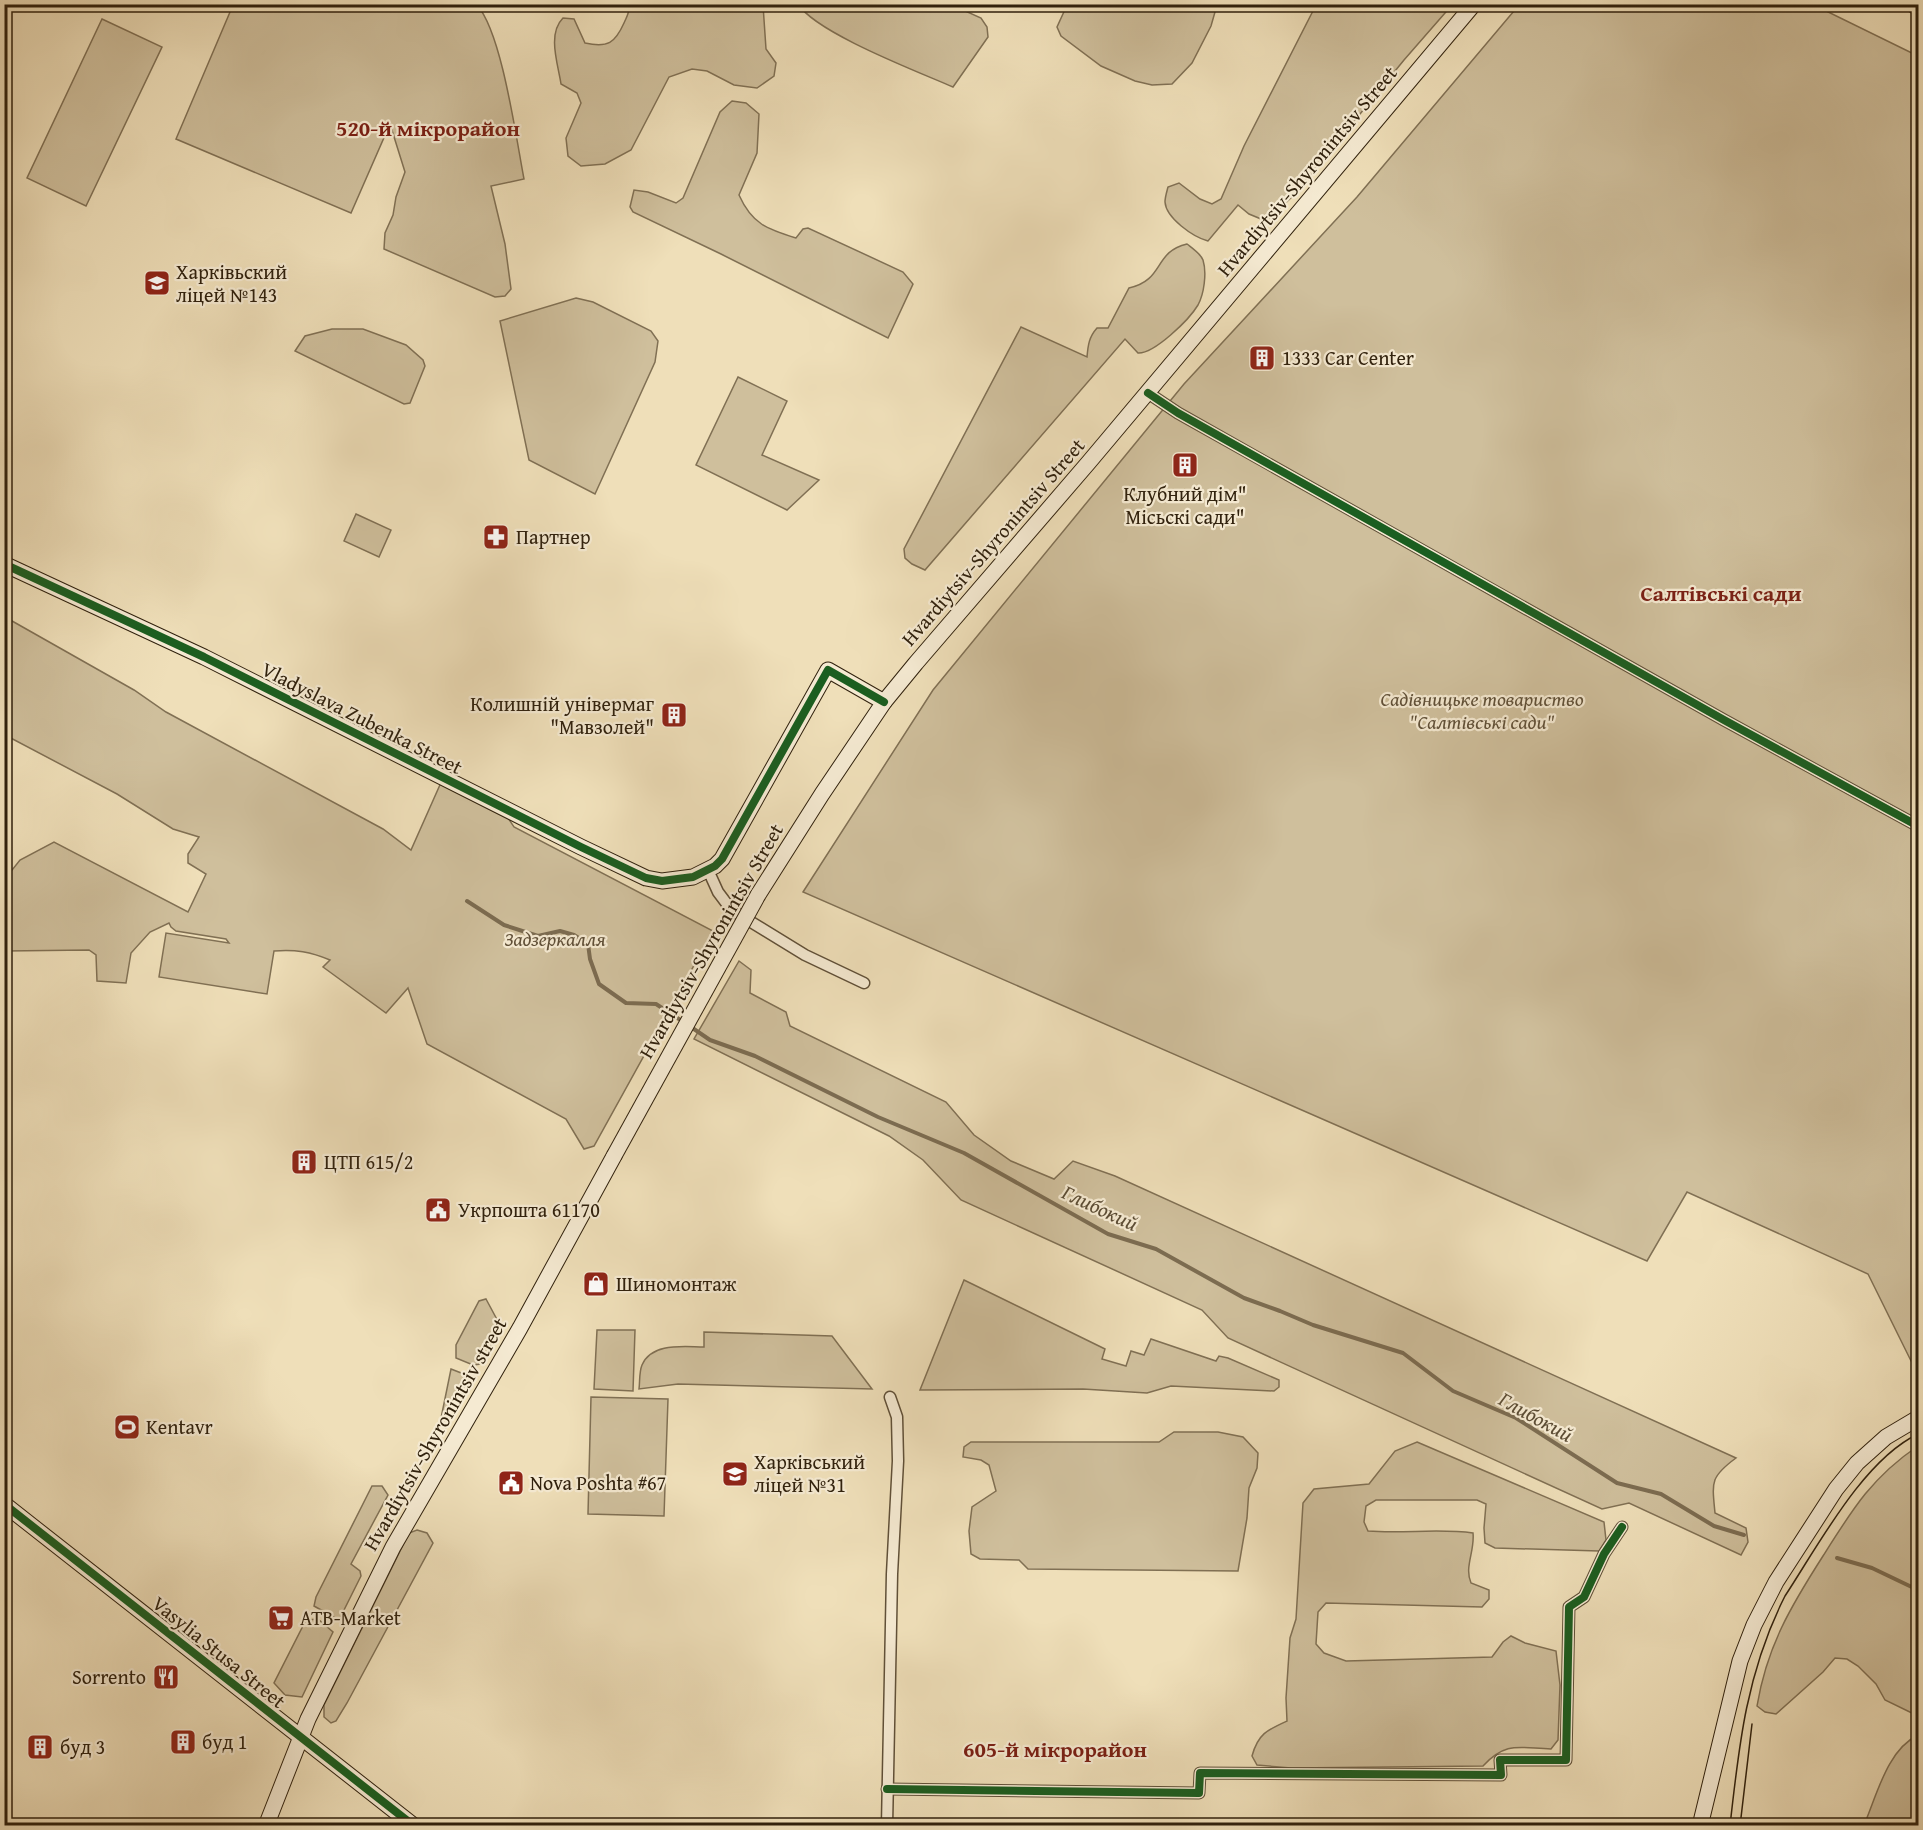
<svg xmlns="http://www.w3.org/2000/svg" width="1923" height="1830" viewBox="0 0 1923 1830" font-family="'Gentium Book Plus',serif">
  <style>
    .green { fill: #cfbf9c; stroke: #807054; stroke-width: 1.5 }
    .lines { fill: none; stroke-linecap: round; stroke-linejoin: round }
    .stream { stroke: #7c6c51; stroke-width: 4 }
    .street-casing { stroke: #605038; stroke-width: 13 }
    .secondary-casing { stroke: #30210d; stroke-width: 17 }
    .street { stroke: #f5ead2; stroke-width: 10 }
    .secondary { stroke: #f5ead2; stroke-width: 15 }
    .tram { stroke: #30210d; stroke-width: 1.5 }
    .secondary-bridge-casing { stroke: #30210d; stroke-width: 17; stroke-linecap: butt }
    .secondary-bridge { stroke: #f5ead2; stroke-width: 15 }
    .cycleway-casing { stroke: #f5ead2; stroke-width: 11 }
    .cycleway { stroke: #1b5e20; stroke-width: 8 }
    .labels { text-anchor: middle; stroke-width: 4.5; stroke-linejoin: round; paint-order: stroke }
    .street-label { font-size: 20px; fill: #30210d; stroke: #f5ead2 }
    .poi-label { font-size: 20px; fill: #30210d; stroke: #f5ead2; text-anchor: start }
    .park-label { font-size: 20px; font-style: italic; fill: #605038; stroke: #f5ead2 }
    .water-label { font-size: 21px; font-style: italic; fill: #5c4d35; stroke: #f5ead2 }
    .quarter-label { font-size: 22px; font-weight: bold; fill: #7a1f14; stroke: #f5ead2 }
  </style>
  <rect width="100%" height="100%" fill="#efdfb9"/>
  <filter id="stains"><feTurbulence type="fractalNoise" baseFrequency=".00333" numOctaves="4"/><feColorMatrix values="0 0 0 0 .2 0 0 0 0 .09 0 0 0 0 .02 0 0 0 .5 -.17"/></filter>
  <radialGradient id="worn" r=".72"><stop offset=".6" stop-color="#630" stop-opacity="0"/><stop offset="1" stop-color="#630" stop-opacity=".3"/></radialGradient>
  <g class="green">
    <path d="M 798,4 L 952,5 L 981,18 L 987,27 L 988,37 L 953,87 C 919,72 816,33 798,4 Z"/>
    <path d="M 233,5 L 477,5 C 502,33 516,138 524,179 L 491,186 L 505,244 L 511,289 L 505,296 L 495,297 L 384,249 L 385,233 L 393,215 L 396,197 L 405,172 L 390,124 L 351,213 L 176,139 Z"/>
    <path d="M 629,5 L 763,5 L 766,49 L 776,63 L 774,76 L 757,88 L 734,85 L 707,71 L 692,69 L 669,77 L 631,150 L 605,164 L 581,166 L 568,156 L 566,138 L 581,103 L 577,93 L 561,84 C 558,64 547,34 563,18 L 574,19 L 585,43 C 608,48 615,43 624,23 C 627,16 630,12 629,5 Z"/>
    <path d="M 1067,5 L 1067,4 L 1217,5 L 1211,26 L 1192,63 L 1172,84 L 1152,85 L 1135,81 L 1101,66 L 1061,36 L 1057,27 Z"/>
    <path d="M 1316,5 L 1452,5 L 1404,60 L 1294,195 L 1266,221 L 1249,214 L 1238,205 L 1208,241 C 1193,237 1166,218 1165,202 C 1165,197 1167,191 1168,187 L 1179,183 L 1200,199 L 1212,204 L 1221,199 L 1244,146 Z"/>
    <path d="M 1519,5 L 1814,5 L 1918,56 L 1918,1375 L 1868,1274 L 1687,1192 L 1647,1261 L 803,892 L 933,690 L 1184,384 L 1357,197 Z"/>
    <path d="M 102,19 L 162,47 L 86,206 L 27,178 Z"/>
    <path d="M 732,101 L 746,103 L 759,114 L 757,153 L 739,195 C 752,224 767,229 796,238 L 803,229 L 808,228 L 903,272 L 913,284 L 888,338 L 721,254 L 633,212 L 630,207 L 634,190 L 648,192 L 676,203 L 683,198 L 720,112 Z"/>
    <path d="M 1187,244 C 1192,248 1201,254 1203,260 C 1207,273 1204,294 1198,305 C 1189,320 1154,354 1138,353 L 1125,339 L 925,570 L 912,564 L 905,558 L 904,549 L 1021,327 L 1087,357 C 1088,345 1089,337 1097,328 L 1108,328 L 1129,288 C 1165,280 1153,252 1187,244 Z"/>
    <path d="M 576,298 L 593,302 L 651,331 L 658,341 L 655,362 L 595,494 L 529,460 L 500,321 Z"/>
    <path d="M 332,329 L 363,329 L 406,345 L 423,360 L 425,366 L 410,403 L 404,404 L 295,351 L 305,336 Z"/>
    <path d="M 738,377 L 787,401 L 762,455 L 819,480 L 787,510 L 696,465 Z"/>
    <path d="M 356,514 L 391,530 L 379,557 L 344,541 Z"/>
    <path d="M 5,617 L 134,690 L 166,712 L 383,829 L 411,850 L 443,778 L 500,806 L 514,827 L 713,931 L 594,1146 L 584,1149 L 566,1119 L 427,1044 L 408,988 L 386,1013 L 323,967 L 330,960 C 311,952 295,949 274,951 L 267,994 L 159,977 L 166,933 L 229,943 L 226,939 L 176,931 L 171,927 L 169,923 L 150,932 L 131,953 L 126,983 L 97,981 L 96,955 L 89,950 L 5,951 L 4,880 L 20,860 L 54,842 L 188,912 L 206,874 L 188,863 L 188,854 L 199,837 L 173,829 L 117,794 L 5,735 Z"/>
    <path d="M 739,961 L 751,970 L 750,993 L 786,1012 L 790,1026 L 946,1102 L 974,1135 L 1011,1161 L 1054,1179 L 1073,1161 L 1115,1176 L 1736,1458 C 1710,1477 1712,1482 1715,1513 L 1746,1528 L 1748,1542 L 1741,1555 L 1629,1503 L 1602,1509 L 1228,1338 L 1202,1310 L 961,1200 L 923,1160 L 889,1136 L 694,1039 Z"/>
    <path d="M 964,1280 L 1105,1349 L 1102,1359 L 1126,1366 L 1131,1351 L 1144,1355 L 1151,1339 L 1216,1361 L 1219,1356 L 1228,1358 L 1279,1380 L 1279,1387 L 1274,1391 L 1171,1386 L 1147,1393 L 1083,1389 L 920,1390 Z"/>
    <path d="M 486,1299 L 501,1327 L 481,1364 L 473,1365 L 456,1358 L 456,1345 L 479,1301 Z"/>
    <path d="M 597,1330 L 635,1330 L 633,1391 L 594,1389 Z"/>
    <path d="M 704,1332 L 832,1336 L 872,1389 L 678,1384 L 639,1389 C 640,1382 639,1372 642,1365 C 652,1342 684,1347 704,1347 Z"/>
    <path d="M 451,1369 L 474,1378 L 445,1429 L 440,1423 Z"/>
    <path d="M 591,1397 L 668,1399 L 664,1516 L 588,1514 Z"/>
    <path d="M 1174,1432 L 1218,1432 L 1243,1437 L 1258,1453 L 1257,1468 L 1249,1488 L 1247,1518 L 1238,1571 L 1028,1569 L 1019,1560 L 980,1559 L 971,1554 L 969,1531 L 972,1507 L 996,1491 L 989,1465 L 981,1460 L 963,1457 L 964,1447 L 971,1442 L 1159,1442 Z"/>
    <path d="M 1417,1442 L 1604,1522 L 1606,1540 L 1599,1551 L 1495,1548 L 1485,1543 L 1484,1528 L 1486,1504 L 1477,1500 L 1376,1500 L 1366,1506 L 1364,1522 L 1368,1531 C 1403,1534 1438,1528 1473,1533 C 1475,1551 1464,1567 1471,1583 L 1489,1590 L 1489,1599 L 1482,1607 L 1326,1603 L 1318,1612 L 1316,1644 L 1324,1653 L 1346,1661 L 1492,1657 L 1503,1642 L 1511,1636 L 1525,1643 L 1556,1651 L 1560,1685 L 1558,1740 L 1551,1749 C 1519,1748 1506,1741 1483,1766 L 1291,1768 L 1257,1765 L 1252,1756 C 1258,1734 1267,1730 1287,1721 L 1286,1698 L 1290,1638 L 1296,1619 L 1303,1503 L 1314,1489 L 1369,1484 L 1395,1451 Z"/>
    <path d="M 1918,1446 L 1918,1716 L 1885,1700 L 1876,1684 L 1858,1666 L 1847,1659 L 1835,1658 L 1823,1672 L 1776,1714 L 1765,1712 L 1757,1706 C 1767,1646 1791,1606 1823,1556 C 1852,1510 1872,1477 1918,1446 Z"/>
    <path d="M 382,1486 L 388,1495 L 351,1564 L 360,1571 L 361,1576 L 339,1620 L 314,1606 L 316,1597 L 372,1486 Z"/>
    <path d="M 417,1530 L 427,1533 L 433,1543 L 347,1703 L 336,1721 L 331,1723 L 324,1717 L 324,1705 L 409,1533 Z"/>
    <path d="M 318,1619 L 333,1632 L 302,1697 L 285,1695 L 274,1683 L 306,1620 Z"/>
    <path d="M 1918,1735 L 1918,1825 L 1864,1825 C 1877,1795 1887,1750 1918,1735 Z"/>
  </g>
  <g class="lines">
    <g class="stream">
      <path d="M 467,901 L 504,925 L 538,936 L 560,931 L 574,935 L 588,944 L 590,959 L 599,984 L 626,1003 L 656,1004 L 685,1023"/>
      <path d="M 691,1027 L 710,1040 L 755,1056 L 878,1117 L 964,1153 L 1108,1234 L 1156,1249 L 1244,1298 L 1280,1311 L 1313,1325 L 1403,1353 L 1453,1391 L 1516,1418 L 1617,1483 L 1661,1494 L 1714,1526 L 1744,1535"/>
      <path d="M 1837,1558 L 1872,1568 L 1918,1590"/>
    </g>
    <defs>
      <g id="street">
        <path d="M 1148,393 L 1178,413 L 1724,720 L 1918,826"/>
        <path d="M 708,870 L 718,892 L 727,904 L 738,914 L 805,955 L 864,983"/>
        <path d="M 887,1789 L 1199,1793 L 1200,1773 L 1501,1775 L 1500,1760 L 1566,1760 L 1569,1607 L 1584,1597 L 1604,1554 L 1622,1527"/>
        <path d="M 887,1826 L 892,1574 L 898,1461 L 897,1417 L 890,1397"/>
      </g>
      <g id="secondary">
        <path d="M 1912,4 L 1918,8"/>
        <path d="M 4,564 L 204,657 L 581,847 L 646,878 L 662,881 L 693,877 L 715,866 L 722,859 L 828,670 L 884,702"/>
        <path d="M 758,895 L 822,794 L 884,702 L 916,663 L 1089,462 L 1474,4"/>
        <path d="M 4,1504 L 414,1826"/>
        <path d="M 266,1826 L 308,1719 L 393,1547 L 520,1328 L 614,1156"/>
        <path d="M 1700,1826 L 1740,1661 L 1754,1625 L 1776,1582 L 1836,1489 L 1857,1463 L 1886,1437 L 1918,1418"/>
      </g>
    </defs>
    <use href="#street" class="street-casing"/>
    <use href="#secondary" class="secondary-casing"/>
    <use href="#street" class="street"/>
    <use href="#secondary" class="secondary"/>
    <g class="tram">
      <path d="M 1730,1826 C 1739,1743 1747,1671 1785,1596 C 1818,1546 1863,1460 1918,1434"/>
      <path d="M 1740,1826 L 1752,1724"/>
    </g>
    <defs>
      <path id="secondary-bridge" d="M 614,1156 L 758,895"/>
    </defs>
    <use href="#secondary-bridge" class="secondary-bridge-casing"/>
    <use href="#secondary-bridge" class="secondary-bridge"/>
    <defs>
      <g id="cycleway">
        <path d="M 1148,393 L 1178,413 L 1724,720 L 1918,826"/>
        <path d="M 4,564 L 204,657 L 581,847 L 646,878 L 662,881 L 693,877 L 715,866 L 722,859 L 828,670 L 884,702"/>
        <path d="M 4,1504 L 414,1826"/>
        <path d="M 887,1789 L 1199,1793 L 1200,1773 L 1501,1775 L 1500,1760 L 1566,1760 L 1569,1607 L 1584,1597 L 1604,1554 L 1622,1527"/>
      </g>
    </defs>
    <use href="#cycleway" class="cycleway-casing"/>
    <use href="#cycleway" class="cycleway"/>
  </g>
  <defs>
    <symbol id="school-square" viewBox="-11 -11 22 22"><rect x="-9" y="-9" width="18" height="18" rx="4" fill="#8f2418" stroke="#f5ead2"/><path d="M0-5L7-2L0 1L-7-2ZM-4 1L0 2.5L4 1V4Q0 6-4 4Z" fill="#fff"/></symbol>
    <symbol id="building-square" viewBox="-11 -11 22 22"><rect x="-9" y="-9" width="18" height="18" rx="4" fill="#8f2418" stroke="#f5ead2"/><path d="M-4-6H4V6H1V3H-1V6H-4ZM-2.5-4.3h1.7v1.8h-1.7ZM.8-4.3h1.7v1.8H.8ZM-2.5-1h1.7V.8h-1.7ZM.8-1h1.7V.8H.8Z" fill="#fff"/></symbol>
    <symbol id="pharmacy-square" viewBox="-11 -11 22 22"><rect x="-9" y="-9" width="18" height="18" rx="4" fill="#8f2418" stroke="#f5ead2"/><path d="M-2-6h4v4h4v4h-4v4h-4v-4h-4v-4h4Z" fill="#fff"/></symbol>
    <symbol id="civic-square" viewBox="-11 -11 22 22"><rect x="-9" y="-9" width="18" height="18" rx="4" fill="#8f2418" stroke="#f5ead2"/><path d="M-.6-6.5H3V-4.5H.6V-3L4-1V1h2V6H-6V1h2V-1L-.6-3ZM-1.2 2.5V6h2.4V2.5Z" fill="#fff"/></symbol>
    <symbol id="shop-square" viewBox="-11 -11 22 22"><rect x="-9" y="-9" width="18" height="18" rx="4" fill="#8f2418" stroke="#f5ead2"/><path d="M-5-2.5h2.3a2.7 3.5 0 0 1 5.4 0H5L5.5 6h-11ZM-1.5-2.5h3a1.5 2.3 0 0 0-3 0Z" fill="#fff"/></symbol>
    <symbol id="stadium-square" viewBox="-11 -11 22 22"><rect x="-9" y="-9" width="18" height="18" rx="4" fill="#8f2418" stroke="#f5ead2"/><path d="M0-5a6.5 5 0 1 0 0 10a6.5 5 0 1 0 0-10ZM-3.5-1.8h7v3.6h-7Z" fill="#fff"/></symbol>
    <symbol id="supermarket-square" viewBox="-11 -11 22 22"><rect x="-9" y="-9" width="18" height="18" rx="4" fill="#8f2418" stroke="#f5ead2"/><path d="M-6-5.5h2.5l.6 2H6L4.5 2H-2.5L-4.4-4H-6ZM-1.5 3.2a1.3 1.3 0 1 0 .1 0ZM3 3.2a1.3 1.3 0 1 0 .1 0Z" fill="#fff"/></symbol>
    <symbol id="restaurant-square" viewBox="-11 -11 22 22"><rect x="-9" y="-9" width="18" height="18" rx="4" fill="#8f2418" stroke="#f5ead2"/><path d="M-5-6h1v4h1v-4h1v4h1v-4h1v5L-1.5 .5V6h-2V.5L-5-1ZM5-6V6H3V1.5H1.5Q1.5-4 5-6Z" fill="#fff"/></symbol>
  </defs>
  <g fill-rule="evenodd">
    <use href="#school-square" x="142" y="268" width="30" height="30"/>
    <use href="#building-square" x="1247" y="343" width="30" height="30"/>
    <use href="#building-square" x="1170" y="450" width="30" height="30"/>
    <use href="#pharmacy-square" x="481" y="522" width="30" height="30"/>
    <use href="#building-square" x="659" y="700" width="30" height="30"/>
    <use href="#building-square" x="289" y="1147" width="30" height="30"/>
    <use href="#civic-square" x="423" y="1195" width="30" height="30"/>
    <use href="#shop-square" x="581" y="1269" width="30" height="30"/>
    <use href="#stadium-square" x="112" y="1412" width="30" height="30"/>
    <use href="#school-square" x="720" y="1459" width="30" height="30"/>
    <use href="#civic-square" x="496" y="1468" width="30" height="30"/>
    <use href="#supermarket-square" x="266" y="1603" width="30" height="30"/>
    <use href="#restaurant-square" x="151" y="1662" width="30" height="30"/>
    <use href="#building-square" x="168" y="1727" width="30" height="30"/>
    <use href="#building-square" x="25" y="1732" width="30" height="30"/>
  </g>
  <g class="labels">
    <g class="street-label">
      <text transform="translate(1307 171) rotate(-50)" y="7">Hvardiytsiv-Shyronintsiv Street</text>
      <text transform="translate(993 542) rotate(-49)" y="7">Hvardiytsiv-Shyronintsiv Street</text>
      <text transform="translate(362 718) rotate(27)" y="7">Vladyslava Zubenka Street</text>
      <text transform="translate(711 941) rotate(-60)" y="7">Hvardiytsiv-Shyronintsiv Street</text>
      <text transform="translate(435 1434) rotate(-60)" y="7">Hvardiytsiv-Shyronintsiv street</text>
      <text transform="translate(219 1652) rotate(39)" y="7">Vasylia Stusa Street</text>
    </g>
    <g class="poi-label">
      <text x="176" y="279">Харківьский<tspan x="176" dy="23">ліцей №143</tspan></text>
      <text x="1282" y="365">1333 Car Center</text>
      <text x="1185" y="501" text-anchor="middle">Клубний дім"<tspan x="1185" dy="23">Місьскі сади"</tspan></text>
      <text x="516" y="544">Партнер</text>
      <text x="654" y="711" text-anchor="end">Колишній універмаг<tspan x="654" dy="23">"Мавзолей"</tspan></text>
      <text x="324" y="1169">ЦТП 615/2</text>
      <text x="458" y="1217">Укрпошта 61170</text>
      <text x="616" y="1291">Шиномонтаж</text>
      <text x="146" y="1434">Kentavr</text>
      <text x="754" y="1469">Харківський<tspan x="754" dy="23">ліцей №31</tspan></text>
      <text x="530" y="1490">Nova Poshta #67</text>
      <text x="300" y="1625">ATB-Market</text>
      <text x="146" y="1684" text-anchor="end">Sorrento</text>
      <text x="202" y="1749">буд 1</text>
      <text x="60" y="1754">буд 3</text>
    </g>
    <g class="park-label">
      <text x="1482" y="706">Садівницьке товариство<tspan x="1482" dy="23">"Салтівські сади"</tspan></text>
      <text x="555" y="946">Задзеркалля</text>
    </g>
    <g class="water-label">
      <text transform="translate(1100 1208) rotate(25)" y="7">Глибокий</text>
      <text transform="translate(1536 1417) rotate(29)" y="7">Глибокий</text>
    </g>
    <g class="quarter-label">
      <text x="428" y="136">520-й мікрорайон</text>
      <text x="1721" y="601">Салтівські сади</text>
      <text x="1055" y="1757">605-й мікрорайон</text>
    </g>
  </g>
  <rect width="1923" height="1830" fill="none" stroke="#efdfb9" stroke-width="24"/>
  <rect x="6" y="6" width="1911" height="1818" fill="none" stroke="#30210d" stroke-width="3"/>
  <rect x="12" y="12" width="1899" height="1806" fill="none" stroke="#30210d" stroke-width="1.5"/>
  <rect width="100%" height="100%" filter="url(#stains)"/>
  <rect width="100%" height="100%" fill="url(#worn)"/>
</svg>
